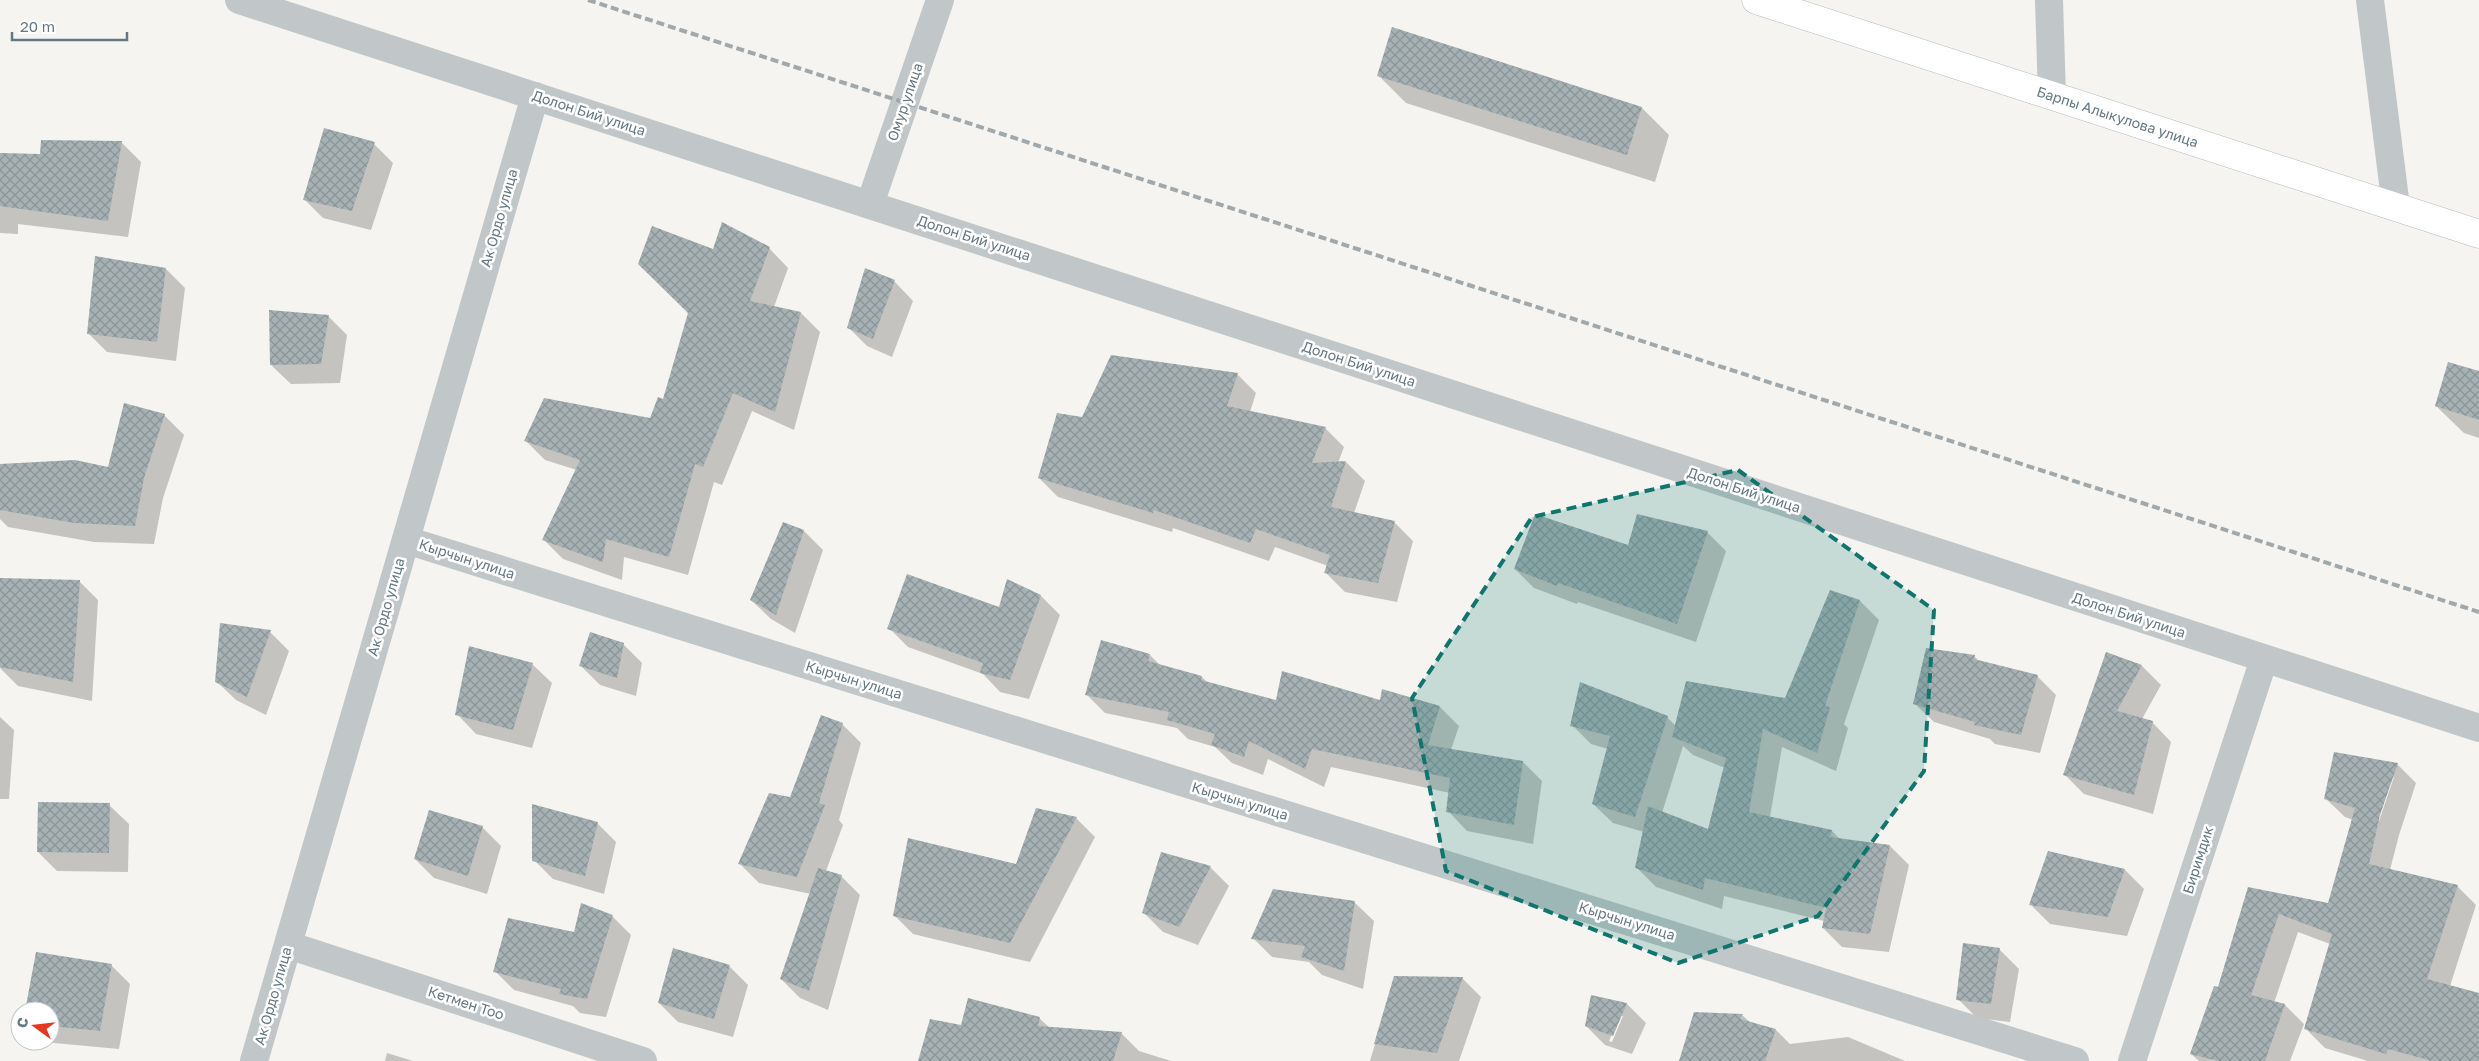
<svg xmlns="http://www.w3.org/2000/svg" width="2479" height="1061" viewBox="0 0 2479 1061" font-family="'Golos Text',sans-serif">
  <style>
    .shadow { fill: #0003; fill-rule: evenodd }
    .building { fill: url(#building-cross-hatch) }
    .lines { fill: none; stroke-linecap: round; stroke-linejoin: round }
    .primary-casing { stroke: #b4b9bc; stroke-width: 29 }
    .minor { stroke: #c1c6c8; stroke-width: 28 }
    .tertiary { stroke: #c1c6c8; stroke-width: 28 }
    .primary { stroke: #fff; stroke-width: 28 }
    .rail { stroke: #a0a8ac; stroke-width: 4; stroke-dasharray: 8 4; stroke-linecap: butt }
    .marked { fill: #0f766e; fill-opacity: 0.2; stroke: #0f766e; stroke-width: 4; stroke-dasharray: 10 6; stroke-linejoin: round }
    .labels { text-anchor: middle; stroke-width: 5; stroke-linejoin: round; paint-order: stroke }
    .street-label { font-size: 14px; fill: #637882; stroke: #fff }
  </style>
  <defs>
    <pattern id="building-cross-hatch" width="8" height="8" patternUnits="userSpaceOnUse" patternTransform="scale(1.25)"><rect width="8" height="8" fill="#a6b1b4"/><path d="M0 0l8 8M0 8l8-8" fill="none" stroke="#8b9598"/></pattern>
  </defs>
  <rect width="100%" height="100%" fill="#f5f4f0"/>
  <g class="shadow">
    <path d="M 1378,75 L 1642,108 L 1669,135 L 1655,182 L 1406,103 Z"/>
    <path d="M 42,142 L 122,143 L 141,162 L 128,237 L 18,224 L 18,234 L 0,233 L 0,154 L 42,155 Z"/>
    <path d="M 374,144 L 393,163 L 371,230 L 323,218 L 304,199 Z"/>
    <path d="M 769,248 L 788,268 L 774,307 L 801,313 L 820,332 L 794,430 L 752,411 L 722,485 L 714,482 L 688,575 L 624,557 L 622,580 L 563,559 L 544,540 L 577,470 L 545,460 L 526,441 L 651,420 L 664,401 L 714,251 Z"/>
    <path d="M 166,269 L 185,288 L 176,361 L 107,352 L 88,333 Z"/>
    <path d="M 894,281 L 913,301 L 892,357 L 867,346 L 848,327 Z"/>
    <path d="M 328,316 L 347,335 L 340,383 L 291,384 L 271,365 Z"/>
    <path d="M 2479,373 L 2479,438 L 2464,433 L 2436,406 Z"/>
    <path d="M 1237,374 L 1256,393 L 1250,412 L 1325,428 L 1344,447 L 1338,463 L 1346,462 L 1365,481 L 1354,513 L 1394,522 L 1413,541 L 1397,602 L 1345,592 L 1326,573 L 1328,566 L 1275,547 L 1269,561 L 1173,528 L 1172,532 L 1058,497 L 1039,478 L 1083,419 Z"/>
    <path d="M 125,404 L 165,416 L 184,435 L 163,498 L 154,544 L 94,542 L 8,527 L 0,519 L 0,465 L 109,469 Z"/>
    <path d="M 784,524 L 804,531 L 823,550 L 795,633 L 771,619 L 751,600 Z"/>
    <path d="M 1707,532 L 1726,551 L 1696,642 L 1578,602 L 1577,604 L 1534,588 L 1515,569 Z"/>
    <path d="M 0,579 L 79,581 L 98,600 L 92,701 L 18,686 L 0,668 Z"/>
    <path d="M 1008,581 L 1041,596 L 1060,615 L 1029,699 L 1000,692 L 983,674 L 908,647 L 889,628 L 1000,608 Z"/>
    <path d="M 1831,592 L 1860,601 L 1879,620 L 1844,724 L 1848,728 L 1836,771 L 1782,747 L 1770,817 L 1832,831 L 1841,840 L 1890,846 L 1909,865 L 1889,952 L 1842,947 L 1823,928 L 1824,921 L 1724,896 L 1722,909 L 1656,887 L 1637,868 L 1644,832 L 1613,823 L 1593,804 L 1608,749 L 1591,744 L 1572,725 L 1667,717 L 1676,726 L 1786,699 ZM 1683,746 L 1693,755 L 1725,768 L 1709,831 L 1662,813 Z"/>
    <path d="M 221,624 L 270,632 L 289,651 L 266,715 L 236,700 L 216,681 Z"/>
    <path d="M 623,644 L 642,663 L 636,696 L 600,685 L 581,666 Z"/>
    <path d="M 2107,654 L 2142,666 L 2161,685 L 2142,719 L 2152,722 L 2171,742 L 2153,814 L 2084,794 L 2065,775 Z"/>
    <path d="M 1150,655 L 1161,666 L 1202,677 L 1208,683 L 1277,701 L 1380,701 L 1440,707 L 1459,726 L 1451,750 L 1523,762 L 1542,781 L 1533,844 L 1467,831 L 1448,811 L 1450,793 L 1331,767 L 1324,787 L 1268,759 L 1263,775 L 1232,763 L 1215,747 L 1188,739 L 1177,728 L 1105,713 L 1086,694 Z"/>
    <path d="M 1974,656 L 1980,662 L 2037,676 L 2056,695 L 2040,753 L 1995,744 L 1990,739 L 1934,722 L 1914,703 Z"/>
    <path d="M 532,664 L 552,683 L 532,748 L 476,734 L 457,714 Z"/>
    <path d="M 0,717 L 14,730 L 9,799 L 0,799 Z"/>
    <path d="M 842,724 L 861,743 L 839,820 L 843,825 L 826,871 L 841,876 L 860,895 L 828,1010 L 800,998 L 781,979 L 811,894 L 759,883 L 740,864 L 791,798 Z"/>
    <path d="M 2397,764 L 2416,783 L 2399,835 L 2390,870 L 2457,886 L 2476,905 L 2450,986 L 2479,994 L 2479,1061 L 2368,1061 L 2325,1048 L 2306,1029 L 2330,944 L 2298,932 L 2274,1003 L 2285,1005 L 2304,1024 L 2290,1061 L 2199,1061 L 2191,1054 L 2218,988 L 2248,889 L 2329,904 L 2353,820 L 2345,817 L 2325,798 ZM 2391,777 L 2394,777 L 2379,821 L 2377,821 Z"/>
    <path d="M 109,805 L 129,824 L 128,872 L 57,871 L 38,852 Z"/>
    <path d="M 1076,818 L 1095,837 L 1030,962 L 913,934 L 894,915 L 1017,866 Z"/>
    <path d="M 597,823 L 616,842 L 604,894 L 553,879 L 534,860 Z"/>
    <path d="M 482,827 L 501,846 L 487,894 L 434,878 L 415,859 Z"/>
    <path d="M 1210,867 L 1229,886 L 1198,945 L 1163,932 L 1144,913 Z"/>
    <path d="M 2125,870 L 2144,889 L 2127,936 L 2050,924 L 2031,905 Z"/>
    <path d="M 1354,902 L 1374,921 L 1363,989 L 1322,975 L 1309,962 L 1272,957 L 1253,938 Z"/>
    <path d="M 612,916 L 631,935 L 606,1017 L 580,1013 L 573,1006 L 514,990 L 495,971 Z"/>
    <path d="M 1964,944 L 2000,950 L 2019,969 L 2010,1022 L 1977,1018 L 1958,999 Z"/>
    <path d="M 111,965 L 130,984 L 119,1049 L 43,1042 L 50,1041 L 50,1011 L 26,1011 Z"/>
    <path d="M 729,966 L 748,985 L 733,1037 L 678,1022 L 659,1003 Z"/>
    <path d="M 1395,977 L 1462,978 L 1481,997 L 1459,1061 L 1370,1061 Z"/>
    <path d="M 1627,1004 L 1646,1023 L 1632,1054 L 1605,1045 L 1586,1026 ZM 1620,1016 L 1623,1016 L 1612,1042 L 1609,1041 Z"/>
    <path d="M 1742,1015 L 1751,1023 L 1776,1030 L 1790,1044 L 1848,1037 L 1905,1061 L 1680,1061 Z"/>
    <path d="M 1039,1018 L 1050,1028 L 1121,1033 L 1139,1051 L 1171,1061 L 919,1061 L 962,1026 Z"/>
    <path d="M 387,1053 L 413,1061 L 385,1061 Z"/>
  </g>
  <g class="building">
    <path d="M 1392,27 L 1642,107 L 1627,155 L 1377,76 Z"/>
    <path d="M 324,128 L 375,142 L 352,211 L 303,200 Z"/>
    <path d="M 41,140 L 122,141 L 108,221 L 0,206 L 0,153 L 40,154 Z"/>
    <path d="M 722,222 L 770,247 L 750,301 L 801,312 L 775,412 L 733,393 L 703,467 L 695,464 L 669,557 L 606,539 L 603,562 L 542,540 L 580,460 L 524,441 L 544,398 L 650,418 L 658,397 L 663,399 L 688,313 L 638,264 L 652,226 L 713,249 Z"/>
    <path d="M 95,256 L 166,268 L 157,342 L 87,334 Z"/>
    <path d="M 865,268 L 895,280 L 873,339 L 847,328 Z"/>
    <path d="M 269,310 L 329,315 L 321,364 L 270,365 Z"/>
    <path d="M 1111,355 L 1238,373 L 1227,406 L 1326,427 L 1312,463 L 1346,461 L 1331,507 L 1395,521 L 1378,583 L 1324,573 L 1330,555 L 1256,529 L 1250,543 L 1154,510 L 1153,513 L 1038,478 L 1057,413 L 1082,417 Z"/>
    <path d="M 2448,362 L 2479,371 L 2479,420 L 2435,406 Z"/>
    <path d="M 124,403 L 165,414 L 144,478 L 135,526 L 74,523 L 0,510 L 0,464 L 75,460 L 108,467 Z"/>
    <path d="M 1535,514 L 1628,545 L 1637,514 L 1708,531 L 1677,624 L 1558,583 L 1557,586 L 1514,569 Z"/>
    <path d="M 783,522 L 804,530 L 776,615 L 750,600 Z"/>
    <path d="M 907,574 L 999,607 L 1007,579 L 1041,595 L 1010,680 L 980,673 L 983,663 L 887,629 Z"/>
    <path d="M 0,578 L 80,580 L 73,682 L 0,667 Z"/>
    <path d="M 1830,590 L 1860,600 L 1825,706 L 1830,707 L 1817,753 L 1763,729 L 1749,812 L 1832,830 L 1830,837 L 1890,845 L 1870,934 L 1822,928 L 1826,908 L 1705,878 L 1703,890 L 1635,868 L 1648,806 L 1708,829 L 1726,758 L 1672,737 L 1686,681 L 1785,698 Z"/>
    <path d="M 220,623 L 271,630 L 247,697 L 215,682 Z"/>
    <path d="M 590,632 L 624,643 L 617,678 L 579,666 Z"/>
    <path d="M 1101,640 L 1150,654 L 1148,661 L 1202,676 L 1201,680 L 1276,700 L 1282,671 L 1380,700 L 1382,689 L 1440,706 L 1428,745 L 1523,761 L 1514,825 L 1446,812 L 1450,778 L 1312,749 L 1305,769 L 1249,741 L 1244,757 L 1211,745 L 1215,734 L 1167,720 L 1169,712 L 1085,695 Z"/>
    <path d="M 469,646 L 533,663 L 513,730 L 455,715 Z"/>
    <path d="M 1926,648 L 1975,655 L 1974,659 L 2038,675 L 2021,735 L 1974,725 L 1975,722 L 1913,704 Z"/>
    <path d="M 2106,652 L 2142,665 L 2117,711 L 2153,721 L 2134,795 L 2063,775 Z"/>
    <path d="M 1580,682 L 1668,716 L 1635,817 L 1592,804 L 1610,736 L 1570,726 Z"/>
    <path d="M 821,715 L 843,723 L 819,803 L 825,805 L 797,877 L 738,864 L 769,793 L 790,797 Z"/>
    <path d="M 2334,752 L 2398,763 L 2380,815 L 2369,864 L 2458,885 L 2427,979 L 2479,993 L 2479,1061 L 2432,1061 L 2388,1049 L 2386,1054 L 2304,1029 L 2332,934 L 2279,914 L 2251,995 L 2285,1004 L 2265,1061 L 2218,1061 L 2190,1054 L 2214,986 L 2218,987 L 2248,887 L 2328,903 L 2355,808 L 2324,799 Z"/>
    <path d="M 38,802 L 110,803 L 109,853 L 37,852 Z"/>
    <path d="M 532,804 L 598,822 L 585,876 L 532,861 Z"/>
    <path d="M 1036,808 L 1077,817 L 1010,943 L 893,916 L 908,838 L 1016,864 Z"/>
    <path d="M 429,810 L 483,826 L 468,876 L 414,859 Z"/>
    <path d="M 2048,851 L 2125,869 L 2108,917 L 2029,905 Z"/>
    <path d="M 1161,852 L 1211,866 L 1179,927 L 1142,913 Z"/>
    <path d="M 818,868 L 842,875 L 809,991 L 780,979 Z"/>
    <path d="M 1273,889 L 1355,901 L 1344,971 L 1301,957 L 1305,946 L 1251,939 Z"/>
    <path d="M 581,903 L 613,915 L 587,999 L 559,994 L 561,989 L 493,972 L 508,918 L 574,932 Z"/>
    <path d="M 1963,943 L 2000,948 L 1991,1004 L 1956,1000 Z"/>
    <path d="M 673,948 L 730,965 L 714,1019 L 658,1003 Z"/>
    <path d="M 36,952 L 112,964 L 100,1031 L 50,1026 L 50,1011 L 25,1011 Z"/>
    <path d="M 1394,976 L 1463,977 L 1437,1053 L 1374,1044 Z"/>
    <path d="M 1591,995 L 1627,1003 L 1613,1036 L 1585,1026 Z"/>
    <path d="M 968,998 L 1040,1017 L 1038,1026 L 1122,1032 L 1113,1061 L 918,1061 L 930,1019 L 961,1025 Z"/>
    <path d="M 1694,1012 L 1743,1014 L 1740,1019 L 1776,1029 L 1765,1061 L 1679,1061 Z"/>
  </g>
  <g class="lines">
    <defs>
      <g id="primary">
        <path id="s1" d="M 1756,0 L 2479,234"/>
      </g>
    </defs>
    <use href="#primary" class="primary-casing"/>
    <g class="minor">
      <path d="M 2049,0 L 2052,96"/>
      <path d="M 2370,0 L 2396,207"/>
      <path d="M 406,540 L 2075,1061"/>
      <path d="M 288,945 L 643,1061"/>
      <path d="M 254,1061 L 535,96"/>
      <path d="M 2132,1061 L 2264,659"/>
    </g>
    <g class="tertiary">
      <path d="M 239,0 L 2479,728"/>
      <path d="M 870,204 L 940,0"/>
    </g>
    <use href="#primary" class="primary"/>
    <path class="rail" d="M 588,0 L 2479,612"/>
  </g>
  <path class="marked" d="M 1738,470 L 1934,610 L 1924,771 L 1818,916 L 1678,963 L 1446,871 L 1412,698 L 1532,517 Z"/>
  <g class="labels">
    <g class="street-label">
      <text transform="translate(905 102) rotate(-71)" y="5">Омур улица</text>
      <text transform="translate(589 113) rotate(18)" y="5">Долон Бий улица</text>
      <text dy="5" stroke="none"><textPath href="#s1" startOffset="380">Барпы Алыкулова улица</textPath></text>
      <text transform="translate(499 218) rotate(-74)" y="5">Ак Ордо улица</text>
      <text transform="translate(974 238) rotate(18)" y="5">Долон Бий улица</text>
      <text transform="translate(1359 364) rotate(18)" y="5">Долон Бий улица</text>
      <text transform="translate(1744 490) rotate(18)" y="5">Долон Бий улица</text>
      <text transform="translate(467 559) rotate(18)" y="5">Кырчын улица</text>
      <text transform="translate(386 607) rotate(-74)" y="5">Ак Ордо улица</text>
      <text transform="translate(2129 615) rotate(18)" y="5">Долон Бий улица</text>
      <text transform="translate(854 680) rotate(17)" y="5">Кырчын улица</text>
      <text transform="translate(1240 801) rotate(17)" y="5">Кырчын улица</text>
      <text transform="translate(2198 860) rotate(-72)" y="5">Биримдик</text>
      <text transform="translate(1627 921) rotate(17)" y="5">Кырчын улица</text>
      <text transform="translate(273 996) rotate(-74)" y="5">Ак Ордо улица</text>
      <text transform="translate(466 1003) rotate(18)" y="5">Кетмен Тоо</text>
    </g>
  </g>
  <g transform="translate(35 1026) rotate(285)"><circle r="24" fill="#ffffff" stroke="#c1c9cd"/>
  <path d="M0-4L9 19L0 12L-9 19Z" fill="#e6371f"/>
  <text y="-8" font-size="14" font-weight="bold" text-anchor="middle" fill="#637882">С</text>
  </g>
  <path d="M12 32v8h115v-8" fill="none" stroke="#637882" stroke-width="2.5"/>
  <text x="20" y="32" font-size="15" fill="#637882" stroke="#ffffff" stroke-width="4" paint-order="stroke">20 m</text>
</svg>
